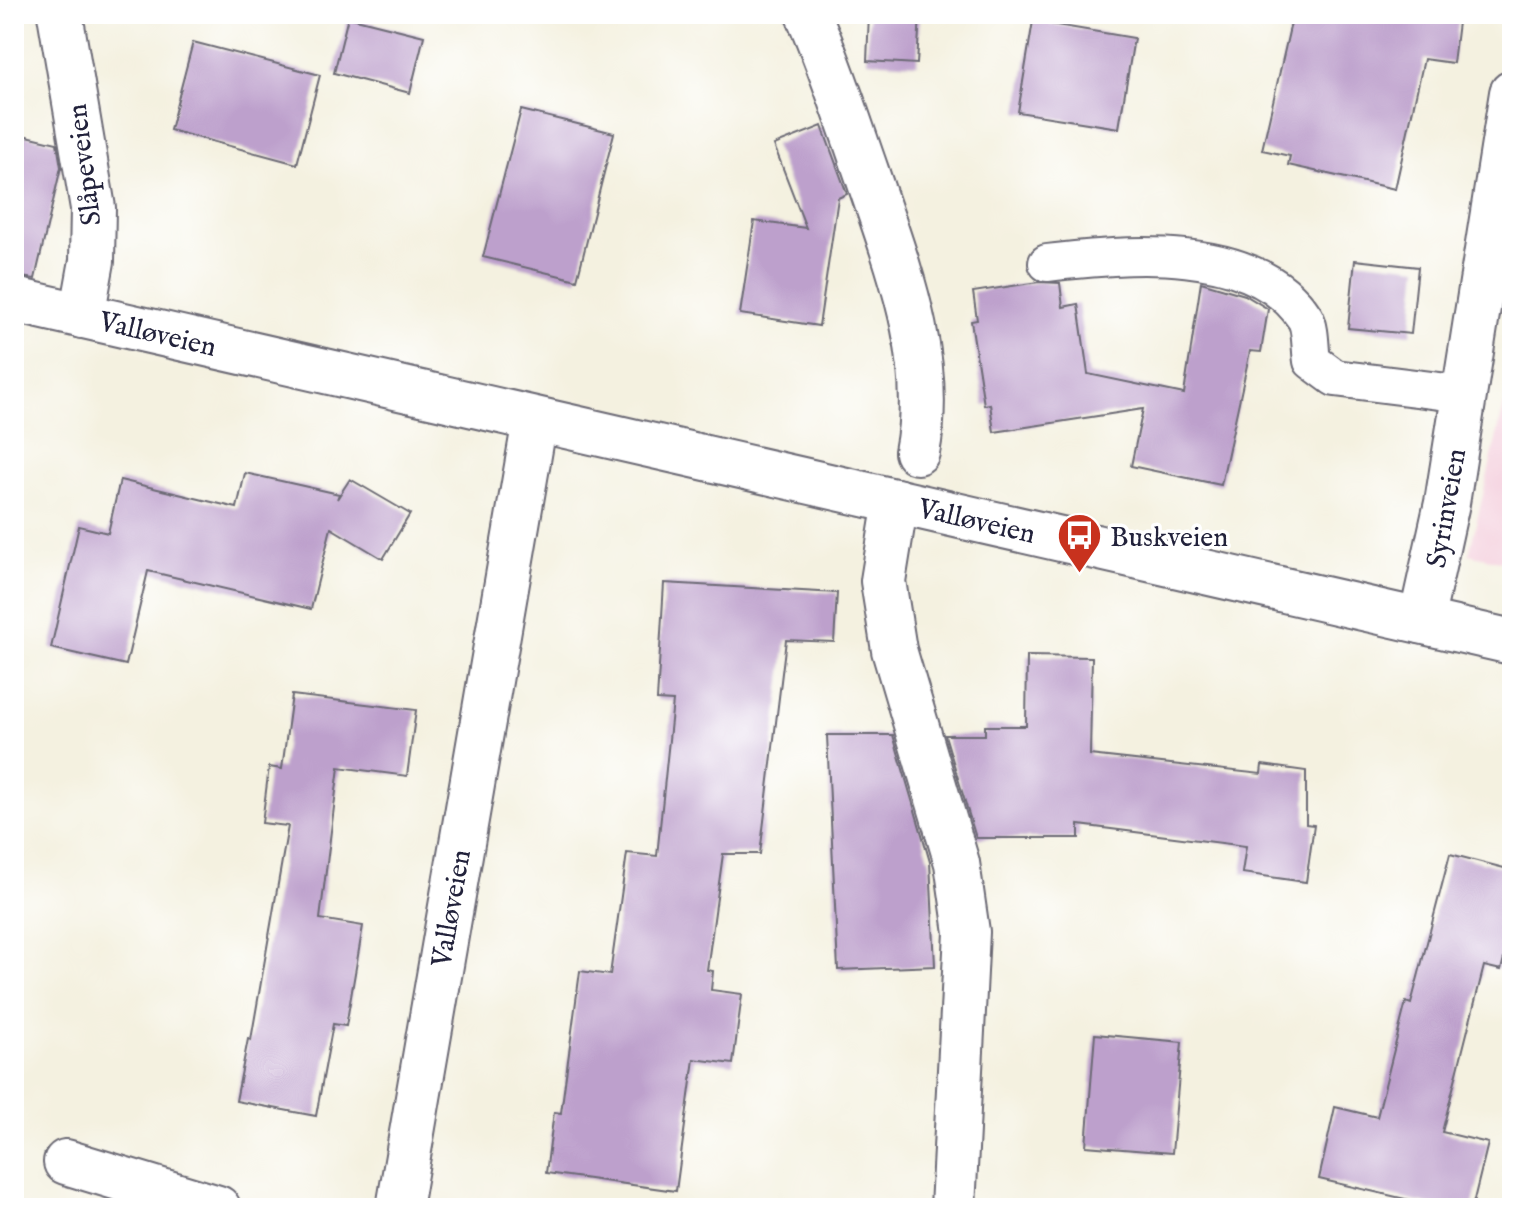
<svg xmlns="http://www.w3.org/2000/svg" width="1526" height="1222" viewBox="0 0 1526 1222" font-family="'IM FELL English',serif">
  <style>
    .built { fill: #f4cfdd }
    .building { fill: #bda0cc }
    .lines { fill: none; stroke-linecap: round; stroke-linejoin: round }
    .service-casing { stroke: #6c6a75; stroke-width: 40 }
    .minor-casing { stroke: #6c6a75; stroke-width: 48 }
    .secondary-casing { stroke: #6c6a75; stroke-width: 48 }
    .service { stroke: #fff; stroke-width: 36 }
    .minor { stroke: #fff; stroke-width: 44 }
    .secondary { stroke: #fff; stroke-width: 44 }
    .labels { text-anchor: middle; stroke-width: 7; stroke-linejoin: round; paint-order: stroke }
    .street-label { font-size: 28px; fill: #22223b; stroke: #fff }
    .poi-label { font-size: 28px; fill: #22223b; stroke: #fff; text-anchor: start }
  </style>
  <rect width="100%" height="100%" fill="#fff"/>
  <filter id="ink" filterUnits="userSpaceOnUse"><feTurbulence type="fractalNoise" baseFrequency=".0125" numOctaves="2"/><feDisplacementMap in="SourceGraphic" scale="16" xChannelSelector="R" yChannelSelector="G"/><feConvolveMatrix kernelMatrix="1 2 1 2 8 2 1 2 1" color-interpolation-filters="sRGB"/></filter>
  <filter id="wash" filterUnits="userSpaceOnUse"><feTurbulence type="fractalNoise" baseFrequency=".006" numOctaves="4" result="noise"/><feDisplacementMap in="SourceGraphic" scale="32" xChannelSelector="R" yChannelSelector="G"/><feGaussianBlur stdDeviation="1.8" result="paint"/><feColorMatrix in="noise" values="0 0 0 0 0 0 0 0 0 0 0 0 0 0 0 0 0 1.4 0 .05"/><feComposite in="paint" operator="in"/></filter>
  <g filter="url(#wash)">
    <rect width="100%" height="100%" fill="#f4f1e0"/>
    <path class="built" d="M 1512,372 L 1512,564 L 1469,554 Z"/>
    <g id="blocks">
      <g class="building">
        <path d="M 869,14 L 920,14 L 917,64 L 867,61 Z"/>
        <path d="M 1293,14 L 1459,14 L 1453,63 L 1424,59 L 1395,189 L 1288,165 L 1290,156 L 1262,150 Z"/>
        <path d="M 348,17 L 424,36 L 410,93 L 334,73 Z"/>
        <path d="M 1033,21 L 1134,38 L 1119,128 L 1018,112 Z"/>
        <path d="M 193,42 L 320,75 L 297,164 L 170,130 Z"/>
        <path d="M 521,110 L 614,133 L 577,280 L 483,257 Z"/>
        <path d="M 822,126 L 847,194 L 838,198 L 819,326 L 740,314 L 754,221 L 806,228 L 774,145 Z"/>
        <path d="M 14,133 L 57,143 L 61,167 L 35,279 L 14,276 Z"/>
        <path d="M 1355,260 L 1418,267 L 1411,334 L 1348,328 Z"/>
        <path d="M 1039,282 L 1060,283 L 1063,307 L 1078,304 L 1088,374 L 1184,394 L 1201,282 L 1245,295 L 1268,309 L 1261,352 L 1250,351 L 1221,485 L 1131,466 L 1143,409 L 994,432 L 990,404 L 984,405 L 971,321 L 977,320 L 973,292 Z"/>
        <path d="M 245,473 L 339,494 L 337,499 L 350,479 L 410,514 L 383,559 L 331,528 L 311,609 L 148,571 L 126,665 L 51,648 L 79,526 L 108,533 L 120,480 L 237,508 Z"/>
        <path d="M 664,583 L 837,593 L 834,642 L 786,640 L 760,854 L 723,854 L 707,970 L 713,971 L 711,990 L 742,994 L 733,1064 L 694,1059 L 676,1191 L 546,1173 L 554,1112 L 561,1113 L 580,971 L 610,975 L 627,853 L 657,856 L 673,701 L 657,700 Z"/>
        <path d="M 1027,656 L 1092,657 L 1090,755 L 1261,774 L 1262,765 L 1306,771 L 1306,824 L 1314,825 L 1306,882 L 1242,873 L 1246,846 L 1079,825 L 1079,838 L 976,838 L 945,735 L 985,735 L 985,726 L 1026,726 Z"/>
        <path d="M 292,695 L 416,710 L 407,776 L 339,767 L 320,919 L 363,926 L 346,1026 L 333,1024 L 316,1116 L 236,1101 L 248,1039 L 251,1040 L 288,826 L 262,823 L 269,767 L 282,769 Z"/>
        <path d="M 827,735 L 893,735 L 930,862 L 935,966 L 838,970 Z"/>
        <path d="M 1450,854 L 1512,870 L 1512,927 L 1501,970 L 1484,966 L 1442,1132 L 1488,1143 L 1472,1208 L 1444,1208 L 1319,1179 L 1335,1107 L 1377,1117 L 1406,1002 L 1411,1004 Z"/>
        <path d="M 1095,1034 L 1182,1042 L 1172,1153 L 1086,1146 Z"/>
      </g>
    </g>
  </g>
  <g filter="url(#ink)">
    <use href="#blocks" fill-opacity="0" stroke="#6c6a75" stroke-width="2"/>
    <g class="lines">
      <defs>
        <path id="service" d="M 1047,263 C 1125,254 1255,241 1305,318 C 1311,328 1310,349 1312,361 L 1335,378 L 1464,394"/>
        <g id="minor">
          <path d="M 60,14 L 93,208 L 92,261 L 82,316"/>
          <path d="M 808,14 C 831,66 848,120 867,174 C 896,261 936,359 917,452"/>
          <path d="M 896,501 L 883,581 L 894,650 L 957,863 L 967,932 L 953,1208"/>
          <path d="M 1421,621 L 1447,503 L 1512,93"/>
          <path d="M 66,1162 L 218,1208"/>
          <path d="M 399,1208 L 535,420"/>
        </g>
        <path id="secondary" d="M 14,300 L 1512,642"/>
      </defs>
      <use href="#service" class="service-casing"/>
      <use href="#minor" class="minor-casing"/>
      <use href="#secondary" class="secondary-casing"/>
      <use href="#service" class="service"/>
      <use href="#minor" class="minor"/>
      <use href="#secondary" class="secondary"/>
    </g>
  </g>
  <defs>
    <symbol id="bus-pin" viewBox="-11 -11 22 30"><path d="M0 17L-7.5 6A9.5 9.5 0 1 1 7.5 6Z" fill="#c8321e" stroke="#fff"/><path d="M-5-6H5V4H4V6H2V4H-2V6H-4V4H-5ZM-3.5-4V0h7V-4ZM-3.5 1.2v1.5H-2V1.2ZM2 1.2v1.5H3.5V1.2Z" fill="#fff"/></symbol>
  </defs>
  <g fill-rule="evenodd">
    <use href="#bus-pin" x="1054" y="510" width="51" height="69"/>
  </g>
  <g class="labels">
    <g class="street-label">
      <text transform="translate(83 165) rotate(-97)" y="10">Slåpeveien</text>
      <text transform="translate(158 333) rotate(13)" y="10">Valløveien</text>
      <text transform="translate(1445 508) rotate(-80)" y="10">Syrinveien</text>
      <text transform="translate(977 520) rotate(13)" y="10">Valløveien</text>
      <text transform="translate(450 908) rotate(-80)" y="10">Valløveien</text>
    </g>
    <g class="poi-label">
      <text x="1110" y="546">Buskveien</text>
    </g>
  </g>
  <rect width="1526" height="1222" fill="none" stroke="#fff" stroke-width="48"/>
</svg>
